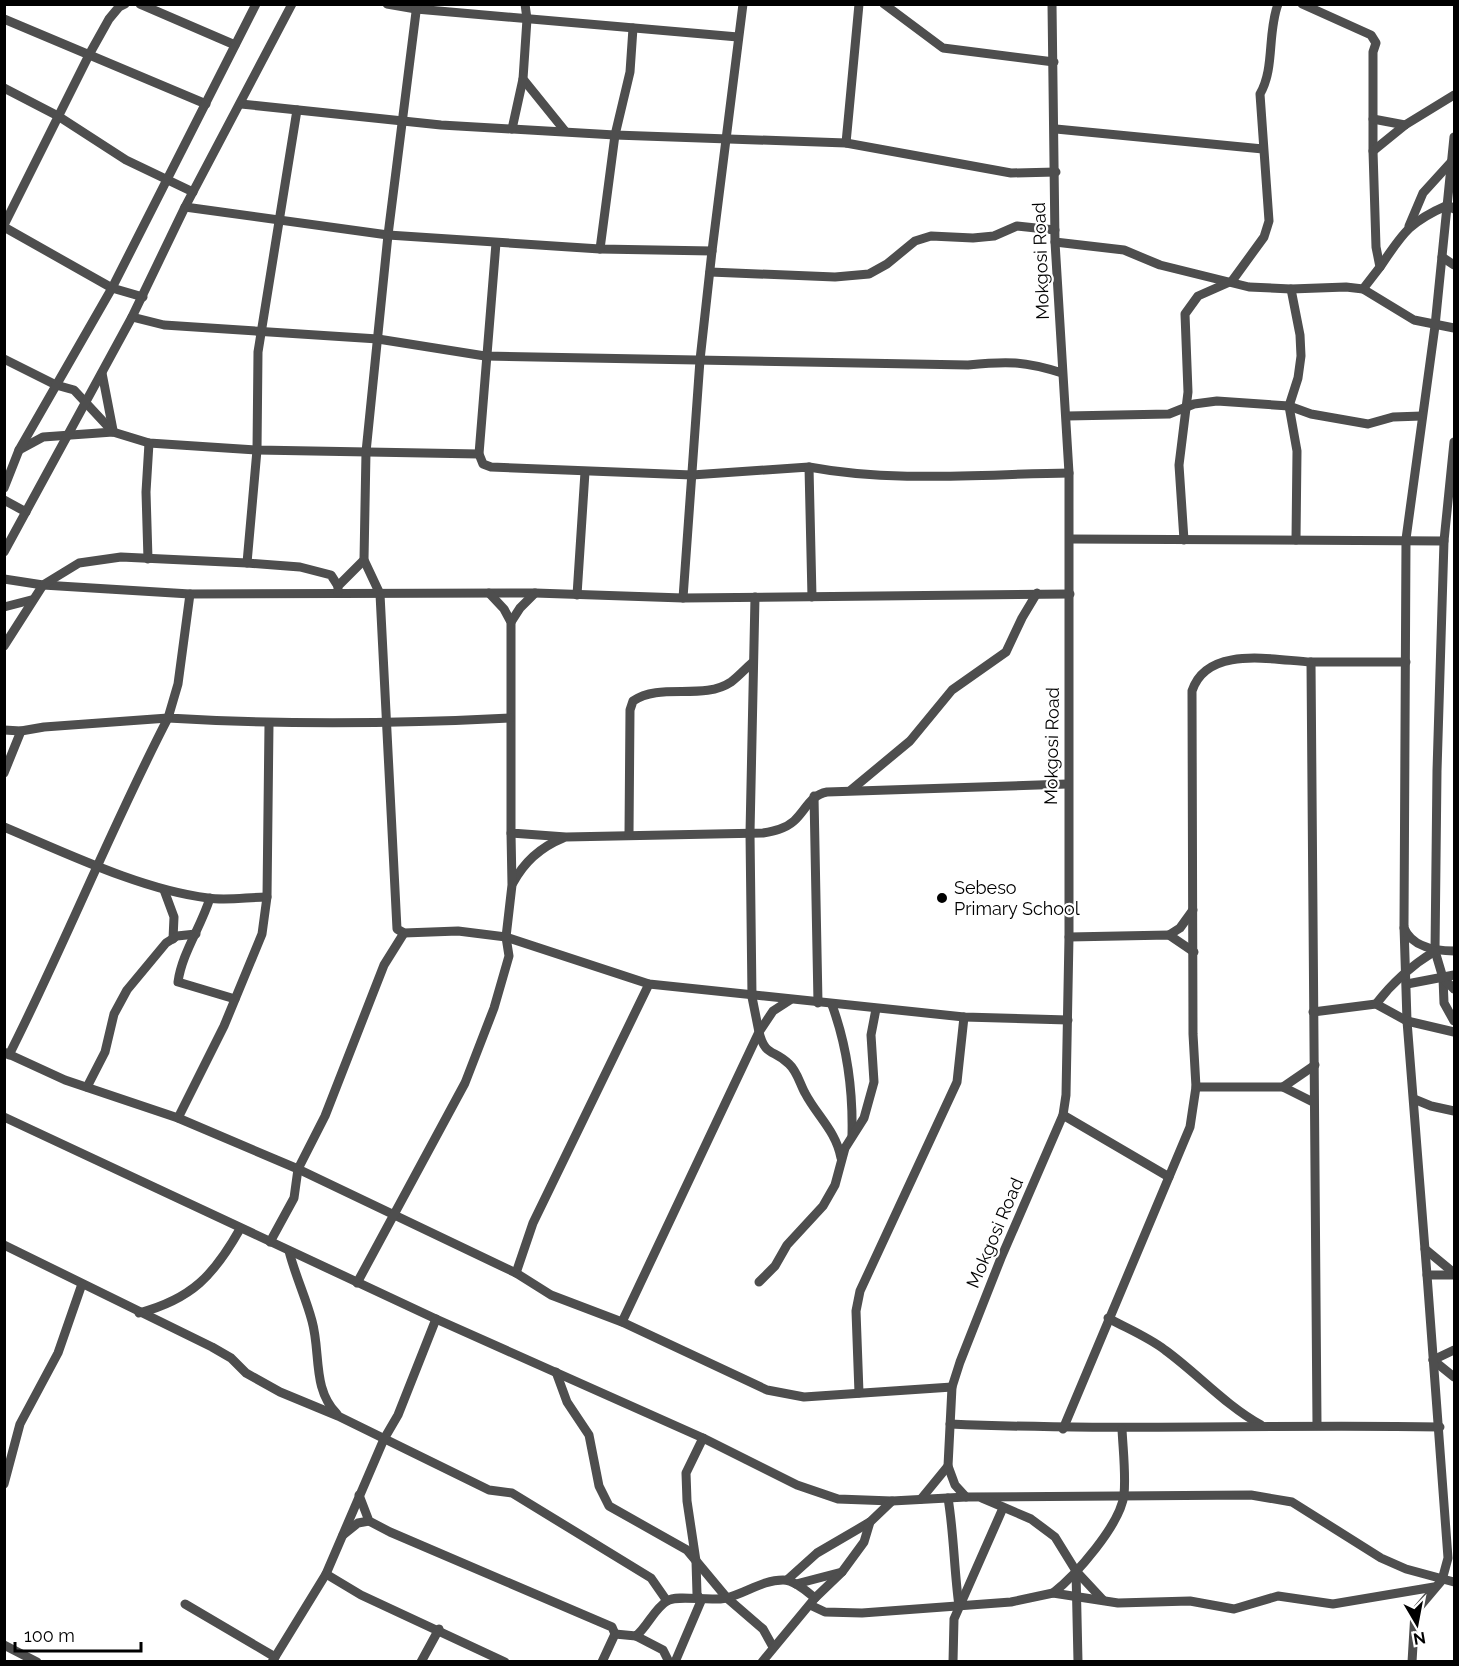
<svg xmlns="http://www.w3.org/2000/svg" width="1459" height="1666" viewBox="0 0 1459 1666" font-family="Raleway,sans-serif">
  <style>
    .lines { fill: none; stroke-linecap: round; stroke-linejoin: round }
    .minor { stroke: #4e4e4e; stroke-width: 9 }
    .poi-dot { fill: #000; stroke: #fff; stroke-width: 2 }
    .labels { text-anchor: middle; stroke-width: 4.5; stroke-linejoin: round; paint-order: stroke }
    .street-label { font-size: 18px; fill: #000; stroke: #fff }
    .poi-label { font-size: 18px; fill: #000; stroke: #fff; text-anchor: start }
  </style>
  <rect width="100%" height="100%" fill="#fff"/>
  <g class="lines">
    <g class="minor">
      <path d="M 140,4 L 235,45"/>
      <path d="M 387,4 L 416,9 L 738,37"/>
      <path d="M 417,4 L 388,235 L 366,452 L 364,560 L 380,594 L 397,929 L 404,933 L 458,931 L 506,937 L 649,984 L 964,1017 L 1068,1020"/>
      <path d="M 525,4 L 527,19 L 523,79 L 565,131"/>
      <path d="M 884,4 L 943,48 L 1054,62"/>
      <path d="M 1302,4 L 1371,35 L 1376,43 L 1373,52 L 1373,151 L 1376,247 L 1380,267 L 1363,289"/>
      <path d="M 4,19 L 206,104"/>
      <path d="M 4,88 L 58,116 L 126,160 L 193,192"/>
      <path d="M 241,104 L 441,125 L 615,135 L 846,143 L 1011,173 L 1056,172"/>
      <path d="M 1373,119 L 1405,125"/>
      <path d="M 512,129 L 523,79"/>
      <path d="M 1056,129 L 1263,149"/>
      <path d="M 1454,137 L 1435,326 L 1406,539 L 1404,926 L 1407,1021 L 1427,1275 L 1454,1275"/>
      <path d="M 846,143 L 859,4"/>
      <path d="M 1373,151 L 1405,125 L 1454,95"/>
      <path d="M 185,207 L 388,235 L 600,249 L 712,251 L 743,4"/>
      <path d="M 4,225 L 90,53 L 109,19 L 119,7 L 125,4"/>
      <path d="M 1409,226 L 1423,193 L 1453,160"/>
      <path d="M 4,227 L 112,288 L 143,297"/>
      <path d="M 1055,242 L 1124,250 L 1160,265 L 1249,287 L 1291,289 L 1346,287 L 1363,289 L 1414,320 L 1454,328"/>
      <path d="M 496,243 L 479,454 L 483,464 L 491,467 L 692,475 L 809,467 L 812,597"/>
      <path d="M 600,249 L 615,135 L 630,72 L 633,28"/>
      <path d="M 1442,257 L 1454,265"/>
      <path d="M 1380,267 C 1403,233 1409,222 1448,205 L 1454,209"/>
      <path d="M 710,272 L 835,277 L 869,274 L 887,264 L 915,241 L 931,236 L 973,238 L 994,236 L 1017,226 L 1055,230"/>
      <path d="M 1291,289 L 1300,335 L 1301,356 L 1298,378 L 1289,406 L 1297,451 L 1296,540"/>
      <path d="M 132,317 L 164,325 L 378,339 L 485,356 L 968,365 C 1007,361 1024,361 1062,373"/>
      <path d="M 4,359 L 56,385 L 74,390 L 113,432"/>
      <path d="M 102,373 L 113,430"/>
      <path d="M 1067,416 L 1169,414 L 1194,404 L 1217,401 L 1289,406 L 1311,414 L 1368,424 L 1393,417 L 1422,416"/>
      <path d="M 1454,442 L 1444,541 L 1437,771 L 1435,951 L 1443,978 L 1444,1003 L 1454,1021"/>
      <path d="M 19,450 L 43,437 L 113,432 L 149,443 L 257,450 L 479,454"/>
      <path d="M 809,467 C 894,483 983,474 1069,473"/>
      <path d="M 4,488 L 19,450 L 112,288 L 256,4"/>
      <path d="M 4,500 L 26,512"/>
      <path d="M 1070,539 L 1444,541"/>
      <path d="M 1184,540 L 1179,465 L 1188,392 L 1185,314 L 1198,296 L 1232,281 L 1264,237 L 1269,221 L 1260,94 C 1275,68 1267,34 1278,4"/>
      <path d="M 4,552 L 132,317 L 185,207 L 292,4"/>
      <path d="M 148,559 L 146,492 L 149,443"/>
      <path d="M 247,563 L 257,450 L 258,352 L 297,110"/>
      <path d="M 4,579 L 43,585 L 190,594 L 535,593 L 683,598 L 1070,594"/>
      <path d="M 338,592 L 338,586 L 364,560"/>
      <path d="M 489,593 L 504,609 L 511,622 L 511,833 L 566,837 L 763,833 C 774,831 785,829 794,821 C 806,810 810,795 827,792 L 1067,784"/>
      <path d="M 190,594 L 178,684 L 168,718 C 283,725 395,724 510,718"/>
      <path d="M 577,595 L 585,472"/>
      <path d="M 683,598 L 700,360 L 712,251"/>
      <path d="M 4,607 L 31,600"/>
      <path d="M 511,622 L 520,608 L 535,593"/>
      <path d="M 4,646 L 43,585 L 79,563 L 121,557 L 247,563 L 300,567 L 331,575 L 338,586"/>
      <path d="M 4,730 L 21,731 L 44,727 L 168,718"/>
      <path d="M 4,773 L 21,731"/>
      <path d="M 851,790 L 910,741 L 952,690 L 1006,652 L 1022,618 L 1037,593"/>
      <path d="M 814,796 L 818,1003"/>
      <path d="M 4,827 C 66,853 142,890 208,898 C 227,901 248,897 267,897"/>
      <path d="M 629,835 L 630,710 L 633,701 C 660,682 703,701 731,682 C 738,677 745,669 752,663"/>
      <path d="M 513,883 C 524,862 541,847 563,838"/>
      <path d="M 164,890 L 174,917 L 173,939"/>
      <path d="M 210,898 C 201,927 182,953 178,982 L 235,999"/>
      <path d="M 1404,928 C 1412,947 1436,951 1454,951"/>
      <path d="M 1169,935 L 1180,928 L 1193,910"/>
      <path d="M 1069,937 L 1169,935 L 1194,952"/>
      <path d="M 1443,978 L 1454,989"/>
      <path d="M 1407,984 L 1454,975"/>
      <path d="M 790,1000 L 773,1011 L 759,1032 C 765,1057 774,1049 789,1064 C 797,1071 800,1084 805,1093 C 817,1116 836,1131 841,1158"/>
      <path d="M 1376,1004 C 1392,983 1412,965 1435,951"/>
      <path d="M 832,1005 C 847,1046 853,1091 852,1135"/>
      <path d="M 1313,1012 L 1376,1004 L 1407,1021 L 1454,1032"/>
      <path d="M 4,1052 L 65,1080 L 178,1118 L 298,1169 L 516,1273 L 551,1295 L 622,1322 L 767,1390 L 804,1397 L 952,1387"/>
      <path d="M 9,1055 C 65,944 111,828 168,718"/>
      <path d="M 87,1087 L 105,1052 L 114,1014 L 127,990 L 166,943 L 177,936 L 196,934"/>
      <path d="M 1196,1087 L 1283,1087 L 1313,1102"/>
      <path d="M 1283,1087 L 1315,1065"/>
      <path d="M 1414,1099 L 1431,1106 L 1454,1111"/>
      <path d="M 1063,1115 L 1169,1177"/>
      <path d="M 4,1117 L 436,1319 L 703,1438 L 797,1485 L 838,1499 L 892,1501 L 966,1497 L 1251,1495 L 1292,1502 L 1381,1558 L 1406,1569 L 1454,1582"/>
      <path d="M 178,1118 L 224,1026 L 262,934 L 267,897 L 269,724"/>
      <path d="M 270,1242 L 294,1198 L 298,1169 L 325,1116 L 384,965 L 404,933"/>
      <path d="M 4,1245 L 212,1347 L 231,1358 L 246,1373 L 280,1392 L 338,1416 L 489,1490 L 512,1493 L 651,1578 L 667,1601"/>
      <path d="M 1425,1249 L 1454,1273"/>
      <path d="M 289,1251 C 295,1275 306,1298 312,1321 C 321,1353 312,1389 337,1414"/>
      <path d="M 516,1273 L 533,1223 L 649,984"/>
      <path d="M 759,1282 L 775,1266 L 787,1245 L 823,1206 L 835,1185 L 845,1148 L 864,1118 L 874,1082 L 871,1035 L 876,1009"/>
      <path d="M 357,1283 L 465,1083 L 494,1008 L 509,956 L 506,937 L 512,885 L 511,833"/>
      <path d="M 139,1313 C 192,1299 214,1275 240,1229"/>
      <path d="M 1108,1318 C 1126,1328 1148,1337 1165,1350 C 1198,1374 1225,1405 1261,1425"/>
      <path d="M 622,1322 L 759,1032 L 752,997 L 750,833 L 755,597"/>
      <path d="M 1433,1360 L 1454,1377"/>
      <path d="M 1433,1360 L 1454,1350"/>
      <path d="M 556,1372 L 567,1402 L 589,1435 L 599,1486 L 609,1506 L 687,1550 L 727,1598 L 763,1629 L 773,1647"/>
      <path d="M 859,1393 L 856,1311 L 860,1291 L 957,1082 L 964,1017"/>
      <path d="M 950,1424 C 1113,1431 1276,1424 1440,1427"/>
      <path d="M 1317,1424 L 1311,662 L 1406,662"/>
      <path d="M 1063,1429 L 1190,1127 L 1196,1087 L 1193,1034 L 1192,691 C 1207,645 1272,660 1311,662"/>
      <path d="M 4,1484 L 20,1424 L 58,1353 L 82,1284"/>
      <path d="M 359,1495 L 369,1521 L 390,1532 L 612,1627 L 615,1634 L 602,1662"/>
      <path d="M 966,1497 L 955,1485 L 948,1466 L 952,1387 L 960,1362 L 1001,1258 L 1063,1115 L 1066,1095 L 1069,937 L 1069,473 L 1055,242 L 1052,4"/>
      <path d="M 948,1498 C 954,1534 954,1570 959,1606"/>
      <path d="M 982,1498 L 1031,1519 L 1055,1537 L 1076,1571 L 1078,1662"/>
      <path d="M 921,1499 L 948,1466"/>
      <path d="M 343,1535 L 358,1523 L 369,1521"/>
      <path d="M 1076,1571 L 1103,1600"/>
      <path d="M 326,1574 L 361,1595 L 505,1662"/>
      <path d="M 787,1580 L 817,1553 L 870,1522"/>
      <path d="M 796,1584 L 842,1572"/>
      <path d="M 1053,1593 C 1076,1575 1120,1525 1124,1495 C 1126,1474 1123,1450 1122,1429"/>
      <path d="M 185,1604 L 275,1657"/>
      <path d="M 810,1605 L 825,1612 L 862,1613 L 1011,1602 L 1053,1593 L 1118,1603 L 1190,1601 L 1234,1609 L 1278,1596 L 1333,1604 L 1434,1587"/>
      <path d="M 615,1634 L 636,1636 C 648,1626 654,1609 667,1601 C 678,1594 709,1602 726,1598 C 745,1594 762,1580 783,1580 C 794,1580 806,1591 815,1598"/>
      <path d="M 636,1636 L 663,1650 L 669,1662"/>
      <path d="M 4,1645 L 37,1662"/>
      <path d="M 272,1662 L 326,1574 L 384,1439 L 398,1415 L 436,1319"/>
      <path d="M 421,1662 L 439,1629"/>
      <path d="M 675,1662 L 701,1601 L 697,1594 L 696,1561 L 687,1501 L 686,1473 L 703,1438"/>
      <path d="M 762,1662 L 815,1598 L 842,1572 L 864,1542 L 870,1522 L 892,1501"/>
      <path d="M 953,1662 L 954,1619 L 1003,1508"/>
      <path d="M 1412,1662 L 1415,1612 L 1442,1580 L 1448,1558 L 1427,1275"/>
    </g>
  </g>
  <circle class="poi-dot" cx="942" cy="898" r="6"/>
  <g class="labels">
    <g class="street-label">
      <text transform="translate(1041 261) rotate(-92)" y="6">Mokgosi Road</text>
      <text transform="translate(1052 746) rotate(-89)" y="6">Mokgosi Road</text>
      <text transform="translate(995 1233) rotate(-67)" y="6">Mokgosi Road</text>
    </g>
    <g class="poi-label">
      <text x="954" y="894">Sebeso<tspan x="954" dy="21">Primary School</tspan></text>
    </g>
  </g>
  <rect width="1459" height="1666" fill="none" stroke="#000000" stroke-width="12"/>
  <g transform="translate(1417 1624) rotate(170)" stroke="#ffffff" stroke-width="4.5" paint-order="stroke">
  <path d="M0-4.5L10 22L0 15L-10 22Z" fill="#000000"/>
  <text y="-9" font-size="16" font-weight="bold" text-anchor="middle" fill="#000000">N</text>
  </g>
  <path d="M15 1642v9h126v-9" fill="none" stroke="#000000" stroke-width="3"/>
  <text x="24" y="1642" font-size="18" fill="#000000" stroke="#ffffff" stroke-width="4.5" paint-order="stroke">100 m</text>
</svg>
